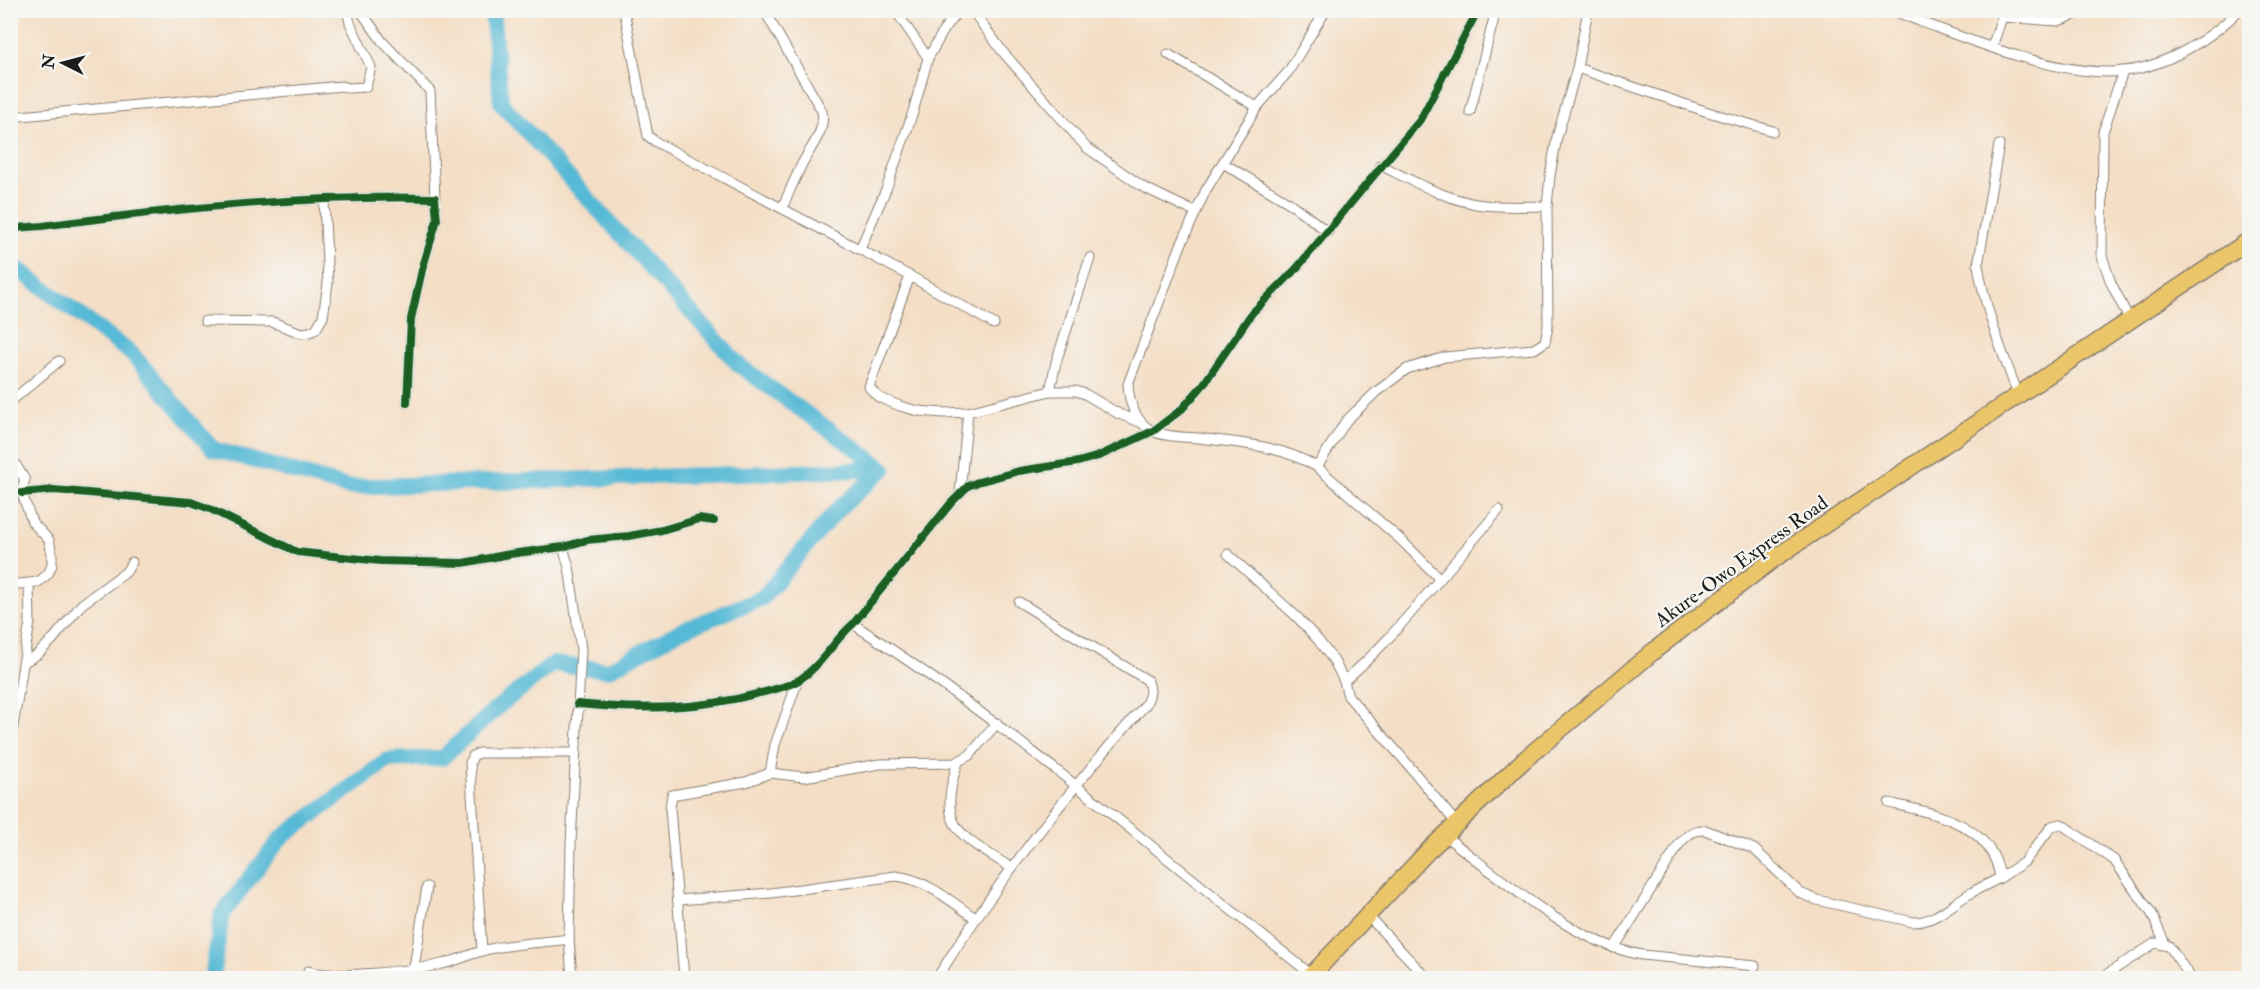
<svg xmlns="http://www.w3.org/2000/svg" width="2260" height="989" viewBox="0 0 2260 989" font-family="'IM FELL Double Pica',serif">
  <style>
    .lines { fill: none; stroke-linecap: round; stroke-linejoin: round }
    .river { stroke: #56b9d5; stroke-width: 16 }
    .street-casing { stroke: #887d70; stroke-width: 11 }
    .highway-casing { stroke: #887d70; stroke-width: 19 }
    .street { stroke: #fff; stroke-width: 9 }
    .highway { stroke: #ebc669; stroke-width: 16 }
    .cycleway-casing { stroke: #f6f6f2; stroke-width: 11 }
    .cycleway { stroke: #1b5e20; stroke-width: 8 }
    .labels { text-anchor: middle; stroke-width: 4.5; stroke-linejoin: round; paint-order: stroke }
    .street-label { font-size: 20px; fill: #1c1c1c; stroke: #f6f6f2 }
  </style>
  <rect width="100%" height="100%" fill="#f6f6f2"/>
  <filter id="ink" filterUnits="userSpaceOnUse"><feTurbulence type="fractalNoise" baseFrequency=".0167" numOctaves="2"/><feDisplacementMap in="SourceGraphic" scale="12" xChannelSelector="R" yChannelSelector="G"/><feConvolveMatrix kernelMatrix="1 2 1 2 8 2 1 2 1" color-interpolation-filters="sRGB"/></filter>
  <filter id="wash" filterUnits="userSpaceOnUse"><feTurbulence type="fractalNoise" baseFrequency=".008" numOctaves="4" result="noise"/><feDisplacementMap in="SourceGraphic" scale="24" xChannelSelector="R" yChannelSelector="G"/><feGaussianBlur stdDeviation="1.35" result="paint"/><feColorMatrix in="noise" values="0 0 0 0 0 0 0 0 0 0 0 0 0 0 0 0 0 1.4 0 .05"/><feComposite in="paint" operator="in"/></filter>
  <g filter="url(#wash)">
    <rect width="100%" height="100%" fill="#f4dec5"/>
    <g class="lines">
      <g class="river">
        <path d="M 10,263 L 133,355 L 213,449 L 347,487 L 884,469"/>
        <path d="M 212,978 L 222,914 L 281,838 L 388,760 L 442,758 L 498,707 L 553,664 L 608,670 L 680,631 L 762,598 L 839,508 L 884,469 L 740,366 L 501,103 L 492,10"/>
      </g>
    </g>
  </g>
  <g filter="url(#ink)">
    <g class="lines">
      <defs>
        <g id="street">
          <path d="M 360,10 L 382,41 L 430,91 L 435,198"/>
          <path d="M 624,10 L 648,136 L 656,142 L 910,276 L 994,324"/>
          <path d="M 764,10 L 822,111 C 826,131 811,146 802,164 C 795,178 789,193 782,208"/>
          <path d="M 895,10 L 928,58"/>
          <path d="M 972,10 L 1002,51 L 1086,147 L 1143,187 L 1195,212"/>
          <path d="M 1326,10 L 1288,72 L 1257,107 L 1206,190 L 1181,245 L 1128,384 C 1129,403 1135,421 1152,431 C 1165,437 1184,437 1198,438 C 1240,443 1280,445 1317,467 L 1401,540 L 1440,579 C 1409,615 1380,651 1344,681"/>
          <path d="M 1891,10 C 1954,34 2058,79 2124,71 C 2164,67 2212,39 2239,10"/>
          <path d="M 1992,47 L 2002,17 L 2058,21 L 2088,10"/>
          <path d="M 1168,54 L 1257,107"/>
          <path d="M 1577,68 L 1708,112 L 1773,131"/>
          <path d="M 2123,71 L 2103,132 L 2102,256 L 2111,283 L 2130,321"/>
          <path d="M 1470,112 L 1496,10"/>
          <path d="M 10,117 L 342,86 L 348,88 L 366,87 L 371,67 L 350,23 L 347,10"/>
          <path d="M 1999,145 L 1978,265 C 1985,310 2002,352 2018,394"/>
          <path d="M 1223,163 L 1291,204 L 1328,232"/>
          <path d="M 1380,165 C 1411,180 1443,198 1476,204 C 1499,208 1524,206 1547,206"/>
          <path d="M 10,224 L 16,228 L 42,226 C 172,209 303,195 435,198 L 437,220 L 422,270 L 411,319 L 407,403"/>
          <path d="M 860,249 L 887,187 L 913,112 L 928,58 L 944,30 L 958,10"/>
          <path d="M 910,276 L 871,381 L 869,387 L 874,393 L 880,398 L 900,406 L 918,411 L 944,413 L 968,412 L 1050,391 L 1076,391 L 1085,394 L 1119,414 L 1142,423"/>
          <path d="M 205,321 L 272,322 L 301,333 L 310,332 L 316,329 L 323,317 L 328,283 L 324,200"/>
          <path d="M 1050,391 L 1056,362 L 1090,258"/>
          <path d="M 10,402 L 59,361"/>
          <path d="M 10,455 L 25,480 L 21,491 L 10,494"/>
          <path d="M 1317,467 L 1346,421 L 1376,392 L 1407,369 L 1445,357 L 1534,349 L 1545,342 L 1548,326 L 1547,206 L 1550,176 L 1557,137 L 1577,68 L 1588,10"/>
          <path d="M 960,492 L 968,412"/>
          <path d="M 22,493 L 54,490 L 191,502 L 210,509 L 297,552 L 380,561 L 463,563 L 510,554 L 563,547 L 587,540 L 629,536 L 662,530 L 699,519 L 714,521"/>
          <path d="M 563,547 L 569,567 L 581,649 L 571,844 L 569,939 L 572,978"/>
          <path d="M 1228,554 L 1297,617 L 1318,640 L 1334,661 L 1344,681 L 1348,696 L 1405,761 L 1457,824"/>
          <path d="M 1440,579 L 1499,510"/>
          <path d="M 10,585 L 38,582 L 48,574 L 52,565 L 52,554 L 49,540 L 32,522 L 21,491"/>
          <path d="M 853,624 C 1015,728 1161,856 1312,975"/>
          <path d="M 23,663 L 38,654 L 54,638 L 82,604 L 126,572 L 132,562"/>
          <path d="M 577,704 C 640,710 699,710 760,693 C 773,690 787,687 799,680 C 821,666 834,640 853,624 L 951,503 L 968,486 L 978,482 L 1019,471 L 1078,462 L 1099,456 L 1153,431 L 1181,410 L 1203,385 L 1252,313 L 1296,269 L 1420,120 L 1478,10"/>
          <path d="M 10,745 L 30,622 L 29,584"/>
          <path d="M 958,762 C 936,828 960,836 1012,868"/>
          <path d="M 770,773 L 775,745 L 798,680"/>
          <path d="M 1445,836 C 1502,879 1571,942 1642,955 L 1755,966"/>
          <path d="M 2000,878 L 2024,862 L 2052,826 L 2061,824 L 2114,860 L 2152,914 L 2165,944"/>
          <path d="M 678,900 L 771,893 L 896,876 C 925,879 951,901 975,918"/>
          <path d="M 1367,915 L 1427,978"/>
          <path d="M 1614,948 L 1680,843 C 1688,835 1693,829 1705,830 L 1754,849 L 1800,893 L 1817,900 L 1913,922 C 1934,923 1952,904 1969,894 C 1979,888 1990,883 2000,878 C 1993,823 1933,813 1889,803"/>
          <path d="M 482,951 L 470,763 L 473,756 L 479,753 L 575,753"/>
          <path d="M 414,967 L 427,887"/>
          <path d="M 308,971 C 336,979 412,971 442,964 C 456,961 468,955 482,951 C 509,943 541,943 569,939"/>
          <path d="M 684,978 L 670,808 L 672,795 L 746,782 L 770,773 L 804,777 L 880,764 L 955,763 L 970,755 L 997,723"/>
          <path d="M 937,978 C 998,880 1069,790 1146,704 C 1150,695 1152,689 1147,680 L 1019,602"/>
          <path d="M 2101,978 L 2155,943 L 2169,946 L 2191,978"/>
        </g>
        <path id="highway" d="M 1309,978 L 1427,852 L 1524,760 L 1655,650 L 1775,558 L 2250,240"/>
      </defs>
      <use href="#street" class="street-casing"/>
      <use href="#highway" class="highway-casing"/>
      <use href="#street" class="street"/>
      <use href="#highway" class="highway"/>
      <defs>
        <g id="cycleway">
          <path d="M 10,224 L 16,228 L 42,226 C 172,209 303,195 435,198 L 437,220 L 422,270 L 411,319 L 407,403"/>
          <path d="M 22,493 L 54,490 L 191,502 L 210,509 L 297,552 L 380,561 L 463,563 L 510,554 L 563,547 L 587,540 L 629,536 L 662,530 L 699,519 L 714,521"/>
          <path d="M 577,704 C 640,710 699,710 760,693 C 773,690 787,687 799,680 C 821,666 834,640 853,624 L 951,503 L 968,486 L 978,482 L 1019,471 L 1078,462 L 1099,456 L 1153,431 L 1181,410 L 1203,385 L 1252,313 L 1296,269 L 1420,120 L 1478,10"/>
        </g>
      </defs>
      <use href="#cycleway" class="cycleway-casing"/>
      <use href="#cycleway" class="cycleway"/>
    </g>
  </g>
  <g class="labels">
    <g class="street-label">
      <text transform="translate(1741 561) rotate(-36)" y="7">Akure-Owo Express Road</text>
    </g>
  </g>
  <rect width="2260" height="989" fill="none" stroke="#f6f6f2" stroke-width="36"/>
  <g transform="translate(63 63) rotate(276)" stroke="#f6f6f2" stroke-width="4.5" paint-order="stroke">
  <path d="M0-4.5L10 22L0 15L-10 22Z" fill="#1c1c1c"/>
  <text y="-9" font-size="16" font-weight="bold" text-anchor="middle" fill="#1c1c1c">N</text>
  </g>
</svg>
